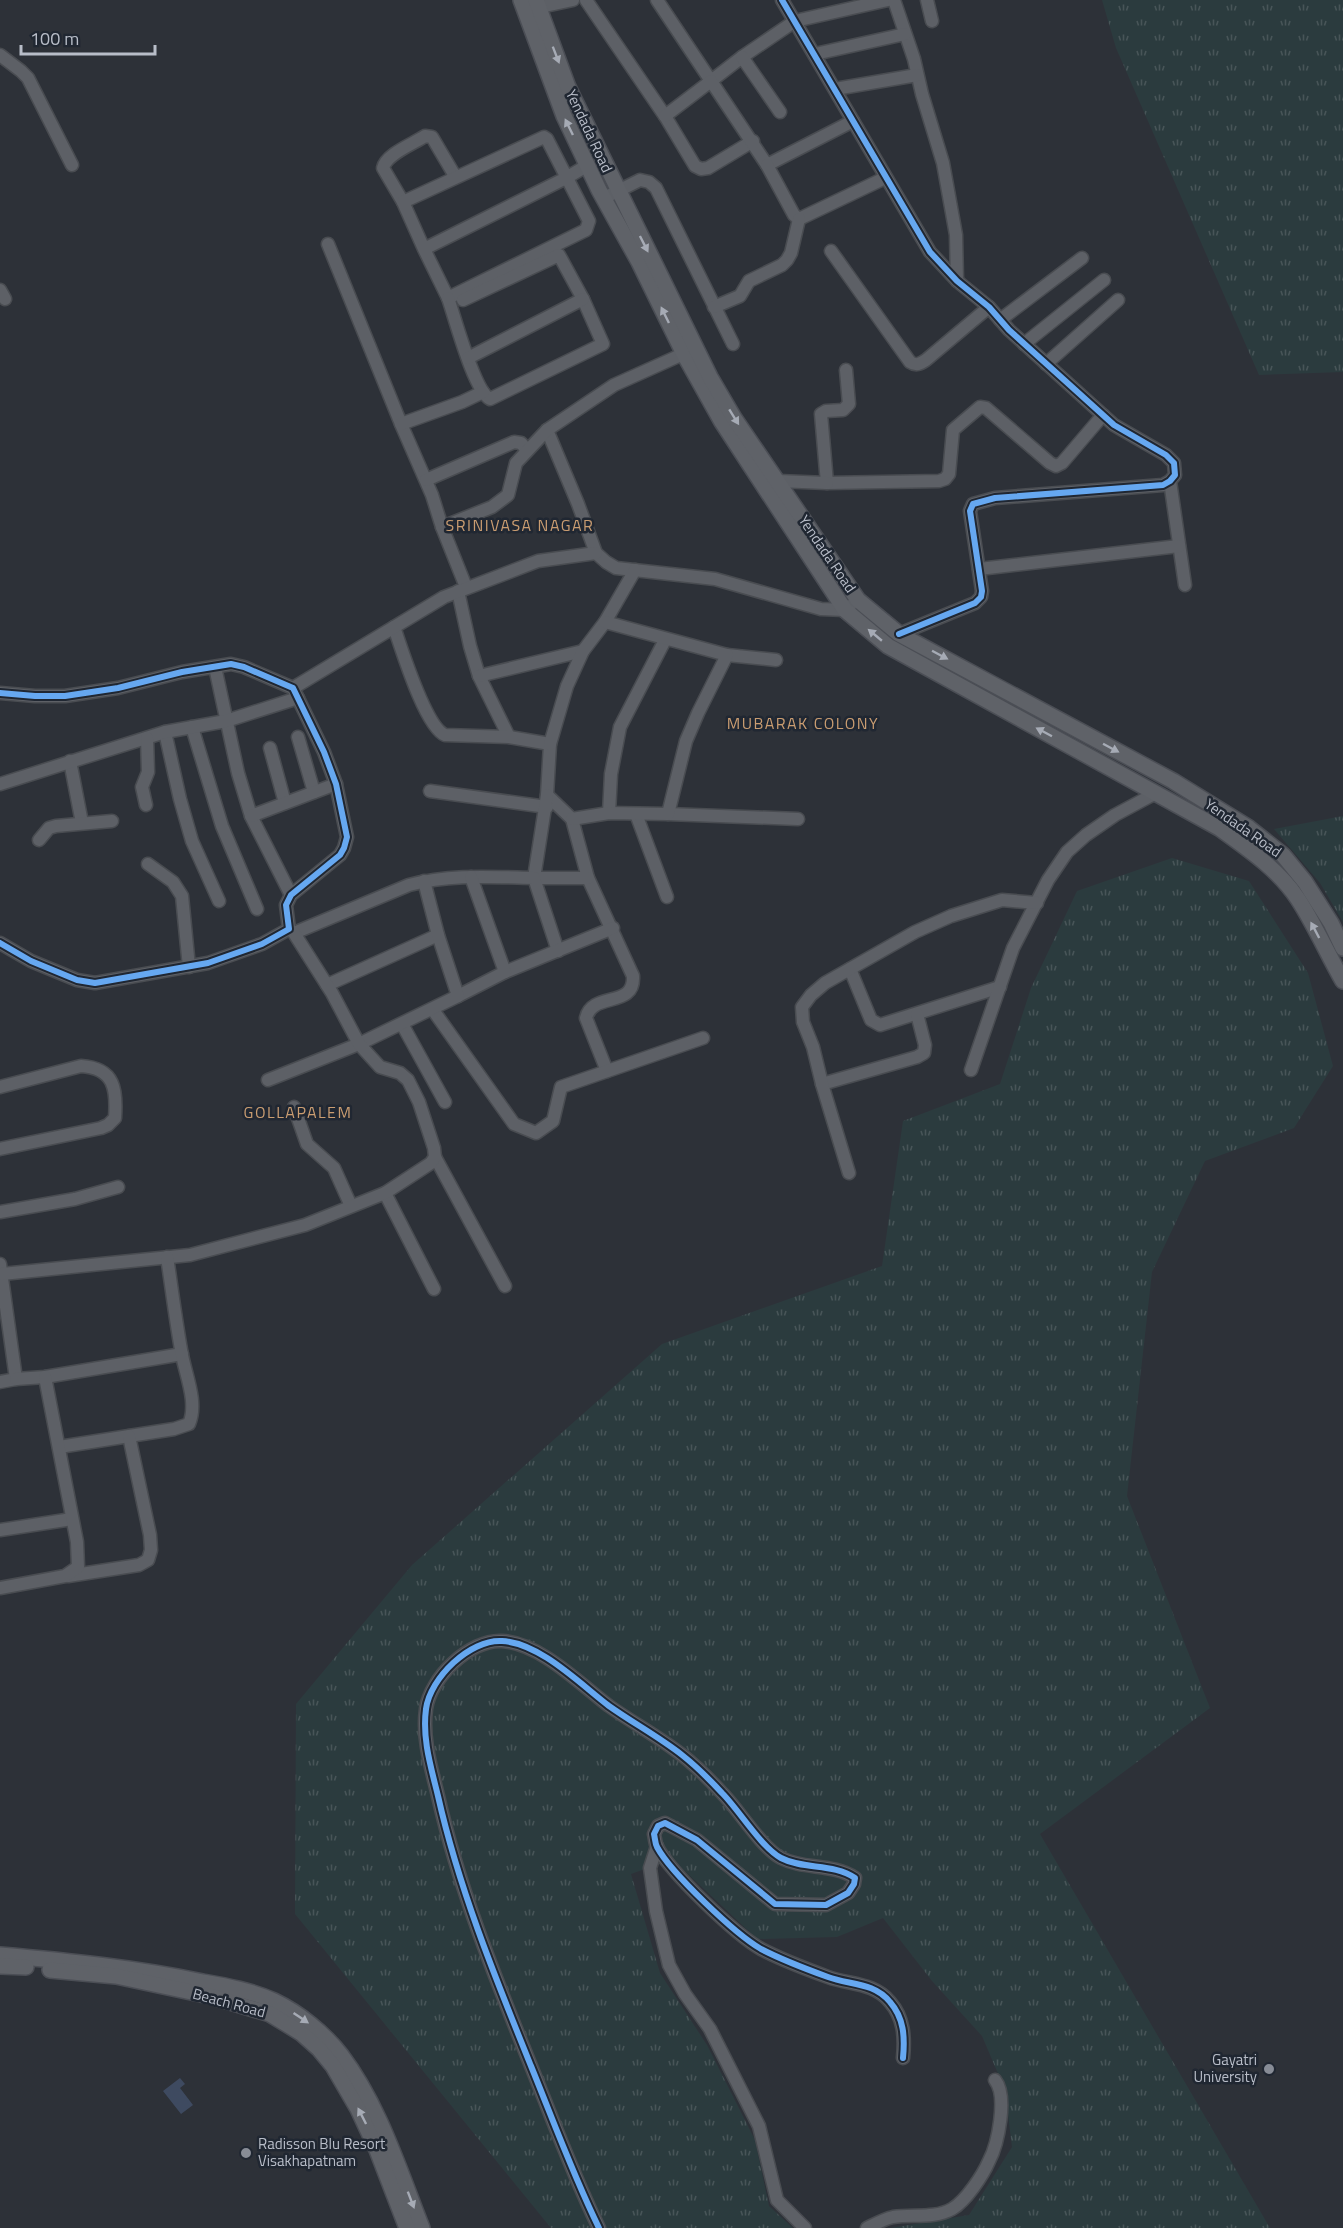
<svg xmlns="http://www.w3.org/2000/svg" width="1343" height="2228" viewBox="0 0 1343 2228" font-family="'Titillium Web',sans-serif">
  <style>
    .grass { fill: url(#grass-tufts) }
    .water { fill: #3e4a60 }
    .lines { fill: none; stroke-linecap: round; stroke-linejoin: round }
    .minor-casing { stroke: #494c51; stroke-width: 15 }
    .major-casing { stroke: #4b4e55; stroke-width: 18 }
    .minor { stroke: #5d6066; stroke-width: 12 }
    .major { stroke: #5f6268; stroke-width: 15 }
    .cycleway-casing { stroke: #202732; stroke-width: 10 }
    .cycleway { stroke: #66a8f1; stroke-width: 6 }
    .oneway { fill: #a6abb5 }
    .poi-dot { fill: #878c96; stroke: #202732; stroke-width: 2 }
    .labels { text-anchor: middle; stroke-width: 5; stroke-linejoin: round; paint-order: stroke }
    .street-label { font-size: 15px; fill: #b8bdc8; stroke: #202732 }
    .poi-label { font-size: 15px; fill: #b8bdc8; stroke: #202732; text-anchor: end }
    .neighbourhood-label { font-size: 16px; letter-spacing: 1.5px; fill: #ca9d71; stroke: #202732 }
  </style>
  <defs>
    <pattern id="grass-tufts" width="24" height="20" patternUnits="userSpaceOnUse" patternTransform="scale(1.5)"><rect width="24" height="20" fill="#2b3b3e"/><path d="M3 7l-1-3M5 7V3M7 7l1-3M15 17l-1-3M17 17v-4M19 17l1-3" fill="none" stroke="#485558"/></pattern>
  </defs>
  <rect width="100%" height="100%" fill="#2d3138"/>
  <g class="grass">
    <path d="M 1102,0 L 1343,0 L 1343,372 L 1259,375 L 1116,48 Z"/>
    <path d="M 1343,816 L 1343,922 L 1320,883 L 1274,829 Z"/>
    <path d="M 1172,858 L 1249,881 L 1308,973 L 1333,1066 L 1294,1128 L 1205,1161 L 1152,1272 L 1127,1496 L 1210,1708 L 1040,1834 L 1270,2228 L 891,2228 L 969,2215 L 1012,2147 L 1005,2090 L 982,2036 L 932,1981 L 883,1918 L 837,1937 L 757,1939 L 672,1859 L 631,1874 L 660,1973 L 707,2045 L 755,2140 L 769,2206 L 793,2228 L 551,2228 L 295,1914 L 296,1704 L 412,1565 L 662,1344 L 882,1266 L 903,1121 L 1000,1084 L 1031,988 L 1077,891 Z"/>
  </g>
  <path class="water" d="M 180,2078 L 185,2084 L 180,2088 L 193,2105 L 181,2114 L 163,2091 Z"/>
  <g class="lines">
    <defs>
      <g id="minor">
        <path d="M 586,0 L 665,116 L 695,166 L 701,169 L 708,168 L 753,141"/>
        <path d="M 657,0 L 711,81 L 742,57 L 795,21 L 888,0"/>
        <path d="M 782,0 L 930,252 L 957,281 L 989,307 L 1009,330 L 1114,425 L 1166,455 L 1174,463 L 1175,475 L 1170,481 L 1163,485 L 995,498 L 973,504 L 970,511 L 982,591 L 981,597 L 975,603 L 899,634"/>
        <path d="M 894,0 L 914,59 L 922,94 L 943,163 L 956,235 L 957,281"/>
        <path d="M 927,0 L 932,21"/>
        <path d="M 531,9 L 573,0"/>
        <path d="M 815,54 L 905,34"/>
        <path d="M 0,55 L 21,71 L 28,78 L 72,165"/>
        <path d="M 742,57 L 780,112"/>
        <path d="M 835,89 L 917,75"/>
        <path d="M 665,116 L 711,81 L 767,165 L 853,121"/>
        <path d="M 767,165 L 794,215 L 799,219 L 885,178"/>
        <path d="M 604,198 L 640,180 L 649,182 L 656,188 L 733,344"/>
        <path d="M 403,202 L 383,168 C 386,154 413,144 425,136 L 432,137 L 455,176"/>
        <path d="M 328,244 L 401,424 L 432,495 L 442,527"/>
        <path d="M 424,249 L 403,202 L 544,137 L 547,139 L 589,221 L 586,230 L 448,298 L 424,249 L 566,178 L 588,165"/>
        <path d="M 831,251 L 910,362 C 916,366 920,364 926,360 L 989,307"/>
        <path d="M 0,290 L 5,299"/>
        <path d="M 448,298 C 455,318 474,391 490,399 L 603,344 L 583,299 L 559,255 L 463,300"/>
        <path d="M 714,307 L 740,296 L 749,281 L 782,265 L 787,260 L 791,253 L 799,219"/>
        <path d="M 1000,320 L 1082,258"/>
        <path d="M 1024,344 L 1104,280"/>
        <path d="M 468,358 L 583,299"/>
        <path d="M 1046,364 L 1118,300"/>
        <path d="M 846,370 L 849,404 L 843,410 L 826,411 L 821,414 L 827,483 L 939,481 L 945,479 L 949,474 L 953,430 L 980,407 L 986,408 L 1050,463 L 1056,466 L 1062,463 L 1103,415"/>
        <path d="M 401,424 L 462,402 L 483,392"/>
        <path d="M 547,430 L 578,504 L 596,553 L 606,562 L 616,568 L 715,579 L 821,609 L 845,610 L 850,606"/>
        <path d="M 426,480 L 514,442 L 521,443 L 527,450"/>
        <path d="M 778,481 L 827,483"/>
        <path d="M 1170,481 L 1185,585"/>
        <path d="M 979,569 L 1179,546"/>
        <path d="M 466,587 L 442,527 L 492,507 L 508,495 L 516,463 L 547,430 L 614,385 L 692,350"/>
        <path d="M 458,591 L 470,646 L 479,676 L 509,737"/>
        <path d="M 394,627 C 402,650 425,726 445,735 L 509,737 L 550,744 L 547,795 L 572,819 L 588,878 L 633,976 C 635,1009 592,991 586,1018 L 607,1071"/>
        <path d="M 727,655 L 776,660"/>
        <path d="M 215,667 L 238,773 L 251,816 L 291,895"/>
        <path d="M 479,676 L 583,651"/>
        <path d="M 293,688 L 444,597 L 538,561 L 596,553"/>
        <path d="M 0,693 L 35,696 L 65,696 L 118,688 L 182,672 L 231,664 L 244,667 L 293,688 L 324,752 L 336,784 L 347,837 L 344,848 L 340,855 L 291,895 L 286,905 L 289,929 L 262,944 L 208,963 L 95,983 L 77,980 L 31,961 L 0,943"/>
        <path d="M 192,727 L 222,826 L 257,909"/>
        <path d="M 165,732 L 180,799 L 192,841 L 219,901"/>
        <path d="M 298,737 L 314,792"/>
        <path d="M 550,744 L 567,686 L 583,651 L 605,622 L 635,570"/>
        <path d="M 270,748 L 285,803"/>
        <path d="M 70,761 L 82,823"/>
        <path d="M 0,784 L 165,732 L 226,721 L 298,698"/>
        <path d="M 430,791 L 547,807"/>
        <path d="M 547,795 L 534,878 L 588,878"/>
        <path d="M 146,805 L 142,787 L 148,772 L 147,738"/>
        <path d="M 609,813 L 611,774 L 620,727 L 665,640"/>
        <path d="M 636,814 L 667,897"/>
        <path d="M 668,814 L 798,819"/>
        <path d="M 251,816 L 336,784"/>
        <path d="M 572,819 L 609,813 L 668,814 L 686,741 L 698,713 L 727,655 L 605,622"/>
        <path d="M 39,840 L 49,828 L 56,826 L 112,821"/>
        <path d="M 148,864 L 173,882 L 182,896 L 189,967"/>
        <path d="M 294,933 L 409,885 C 450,874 491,877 534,878 L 558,951"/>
        <path d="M 850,969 L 871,1020 L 880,1025 L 1000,987"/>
        <path d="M 505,972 L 613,928"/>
        <path d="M 327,985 L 438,935"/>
        <path d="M 458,996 L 505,972 L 471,877"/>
        <path d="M 433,1010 L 514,1124 L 536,1133 L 553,1121 L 561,1087 L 703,1038"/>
        <path d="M 402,1024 L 445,1102"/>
        <path d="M 971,1070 L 1013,948 L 1048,880 L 1067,852 L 1086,835 L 1115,815 L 1156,793"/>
        <path d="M 268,1080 L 359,1044 L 458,996 L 438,935 L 424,881"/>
        <path d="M 822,1084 L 917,1057 L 924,1053 L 925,1045 L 917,1014"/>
        <path d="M 0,1087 L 81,1066 C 115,1068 117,1090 115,1118 L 108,1125 L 101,1128 L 0,1149"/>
        <path d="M 294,1107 L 307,1144 L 334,1168 L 351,1206"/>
        <path d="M 435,1157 L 505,1286"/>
        <path d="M 849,1173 L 822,1084 L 813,1047 L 803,1022 L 802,1007 L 811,995 L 825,983 L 915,932 L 951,916 L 1002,900 L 1037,903"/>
        <path d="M 385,1193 L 434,1289"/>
        <path d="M 0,1212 L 75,1199 L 118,1187"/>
        <path d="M 0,1264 L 16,1379 L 0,1382"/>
        <path d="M 2,1274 L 190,1255 L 305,1225 L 385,1193 L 431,1163 L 435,1157 L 434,1148 L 419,1102 L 408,1080 L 400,1073 L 380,1067 L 359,1044 L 332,993 L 294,933 L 289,929"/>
        <path d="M 16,1379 L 45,1377 L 182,1354"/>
        <path d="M 59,1447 L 174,1429 L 189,1424 C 198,1403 186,1376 182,1355 C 176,1323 172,1290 167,1257"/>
        <path d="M 0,1530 L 72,1519"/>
        <path d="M 68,1576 L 139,1565 L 148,1560 L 151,1550 L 150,1535 L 129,1436"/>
        <path d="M 0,1588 L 65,1576 L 78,1567 L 77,1542 L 45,1377"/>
        <path d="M 657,1846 L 650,1868 L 656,1911 L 669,1965 L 685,1994 L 710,2029 L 759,2126 L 777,2200 L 805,2228"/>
        <path d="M 599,2228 C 573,2175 553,2120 531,2066 C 495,1977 459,1889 438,1796 C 431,1767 422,1739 426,1709 C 430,1678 470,1639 502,1641 C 540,1643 580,1684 609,1706 C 633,1723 659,1737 682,1755 C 696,1766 710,1780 722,1793 C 739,1810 761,1847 781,1858 C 804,1870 833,1863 855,1878 L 854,1884 L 848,1893 L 826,1905 L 775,1904 L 697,1840 L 665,1823 L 658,1826 L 654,1834 C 655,1838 655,1843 657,1847 C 671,1873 735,1934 761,1949 C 782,1960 806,1969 828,1977 C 849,1985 874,1982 890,2002 C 904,2018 905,2037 903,2058"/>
        <path d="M 867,2228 C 875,2224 884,2219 893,2217 C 913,2214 934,2219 952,2209 C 966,2201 983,2175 989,2161 C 998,2144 1008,2096 995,2080"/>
      </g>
      <g id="major">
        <path d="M 521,0 L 564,116 L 599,190 L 639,262 L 684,354 L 722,422 L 845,610 L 888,646 L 1219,828 C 1248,849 1278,869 1298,899 C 1315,925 1328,955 1343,981"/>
        <path d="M 536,0 L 568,87 L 710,377 L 734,418 L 858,600 L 899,634 L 1173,781 L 1249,828 L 1283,855 L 1305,882 L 1331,923 L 1343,948"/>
        <path d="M 0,1955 C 68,1961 136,1968 203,1982 C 226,1986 253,1991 274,2001 C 299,2013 324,2033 341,2055 C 379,2105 399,2170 422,2228"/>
        <path d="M 0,1966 L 26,1967"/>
        <path d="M 50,1970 L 116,1976 L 210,1996 L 270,2014 L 301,2033 L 319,2049 L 333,2066 L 358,2109 L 377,2150 L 407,2228"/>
      </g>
    </defs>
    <use href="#minor" class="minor-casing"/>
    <use href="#major" class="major-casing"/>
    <use href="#minor" class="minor"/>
    <use href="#major" class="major"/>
    <defs>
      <g id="cycleway">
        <path d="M 782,0 L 930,252 L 957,281 L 989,307 L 1009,330 L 1114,425 L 1166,455 L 1174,463 L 1175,475 L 1170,481 L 1163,485 L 995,498 L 973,504 L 970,511 L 982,591 L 981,597 L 975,603 L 899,634"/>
        <path d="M 0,693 L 35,696 L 65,696 L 118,688 L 182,672 L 231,664 L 244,667 L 293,688 L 324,752 L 336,784 L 347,837 L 344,848 L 340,855 L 291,895 L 286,905 L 289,929 L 262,944 L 208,963 L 95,983 L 77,980 L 31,961 L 0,943"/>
        <path d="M 599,2228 C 573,2175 553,2120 531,2066 C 495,1977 459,1889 438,1796 C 431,1767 422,1739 426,1709 C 430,1678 470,1639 502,1641 C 540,1643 580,1684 609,1706 C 633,1723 659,1737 682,1755 C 696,1766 710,1780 722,1793 C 739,1810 761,1847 781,1858 C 804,1870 833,1863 855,1878 L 854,1884 L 848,1893 L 826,1905 L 775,1904 L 697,1840 L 665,1823 L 658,1826 L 654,1834 C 655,1838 655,1843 657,1847 C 671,1873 735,1934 761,1949 C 782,1960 806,1969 828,1977 C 849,1985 874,1982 890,2002 C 904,2018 905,2037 903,2058"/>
      </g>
    </defs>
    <use href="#cycleway" class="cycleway-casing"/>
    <use href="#cycleway" class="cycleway"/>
  </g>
  <defs><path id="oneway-solid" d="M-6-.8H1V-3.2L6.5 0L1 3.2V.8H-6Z" transform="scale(1.5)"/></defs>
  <g class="oneway">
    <use href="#oneway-solid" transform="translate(556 55) rotate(69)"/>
    <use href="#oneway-solid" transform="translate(569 127) rotate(-116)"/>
    <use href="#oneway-solid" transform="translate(644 244) rotate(63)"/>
    <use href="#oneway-solid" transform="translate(665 315) rotate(-116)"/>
    <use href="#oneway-solid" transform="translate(734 417) rotate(58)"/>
    <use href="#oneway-solid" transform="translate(875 635) rotate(-140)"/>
    <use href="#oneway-solid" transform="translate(940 655) rotate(28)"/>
    <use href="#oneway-solid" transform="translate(1044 732) rotate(-152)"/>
    <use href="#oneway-solid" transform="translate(1111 748) rotate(28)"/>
    <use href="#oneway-solid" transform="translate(1315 930) rotate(-118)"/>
    <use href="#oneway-solid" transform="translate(301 2018) rotate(34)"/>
    <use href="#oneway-solid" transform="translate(362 2116) rotate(-117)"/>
    <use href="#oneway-solid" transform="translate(411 2200) rotate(69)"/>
  </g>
  <g class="poi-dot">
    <circle cx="1269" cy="2069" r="6"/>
    <circle cx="246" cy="2153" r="6"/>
  </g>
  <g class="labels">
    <g class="street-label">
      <text transform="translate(589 131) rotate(65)" y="5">Yendada Road</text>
      <text transform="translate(827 554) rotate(56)" y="5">Yendada Road</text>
      <text transform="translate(1243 828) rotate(35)" y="5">Yendada Road</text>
      <text transform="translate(229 2003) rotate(15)" y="5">Beach Road</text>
    </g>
    <g class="poi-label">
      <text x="1257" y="2065">Gayatri<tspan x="1257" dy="17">University</tspan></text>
      <text x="258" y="2149" text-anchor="start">Radisson Blu Resort<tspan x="258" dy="17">Visakhapatnam</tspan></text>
    </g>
    <g class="neighbourhood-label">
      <text x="520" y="531">SRINIVASA NAGAR</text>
      <text x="803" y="729">MUBARAK COLONY</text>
      <text x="298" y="1118">GOLLAPALEM</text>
    </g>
  </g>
  <path d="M21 45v9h134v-9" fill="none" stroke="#b8bdc8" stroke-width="3"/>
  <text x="30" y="45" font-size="18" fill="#b8bdc8" stroke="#202732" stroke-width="4.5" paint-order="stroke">100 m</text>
</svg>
